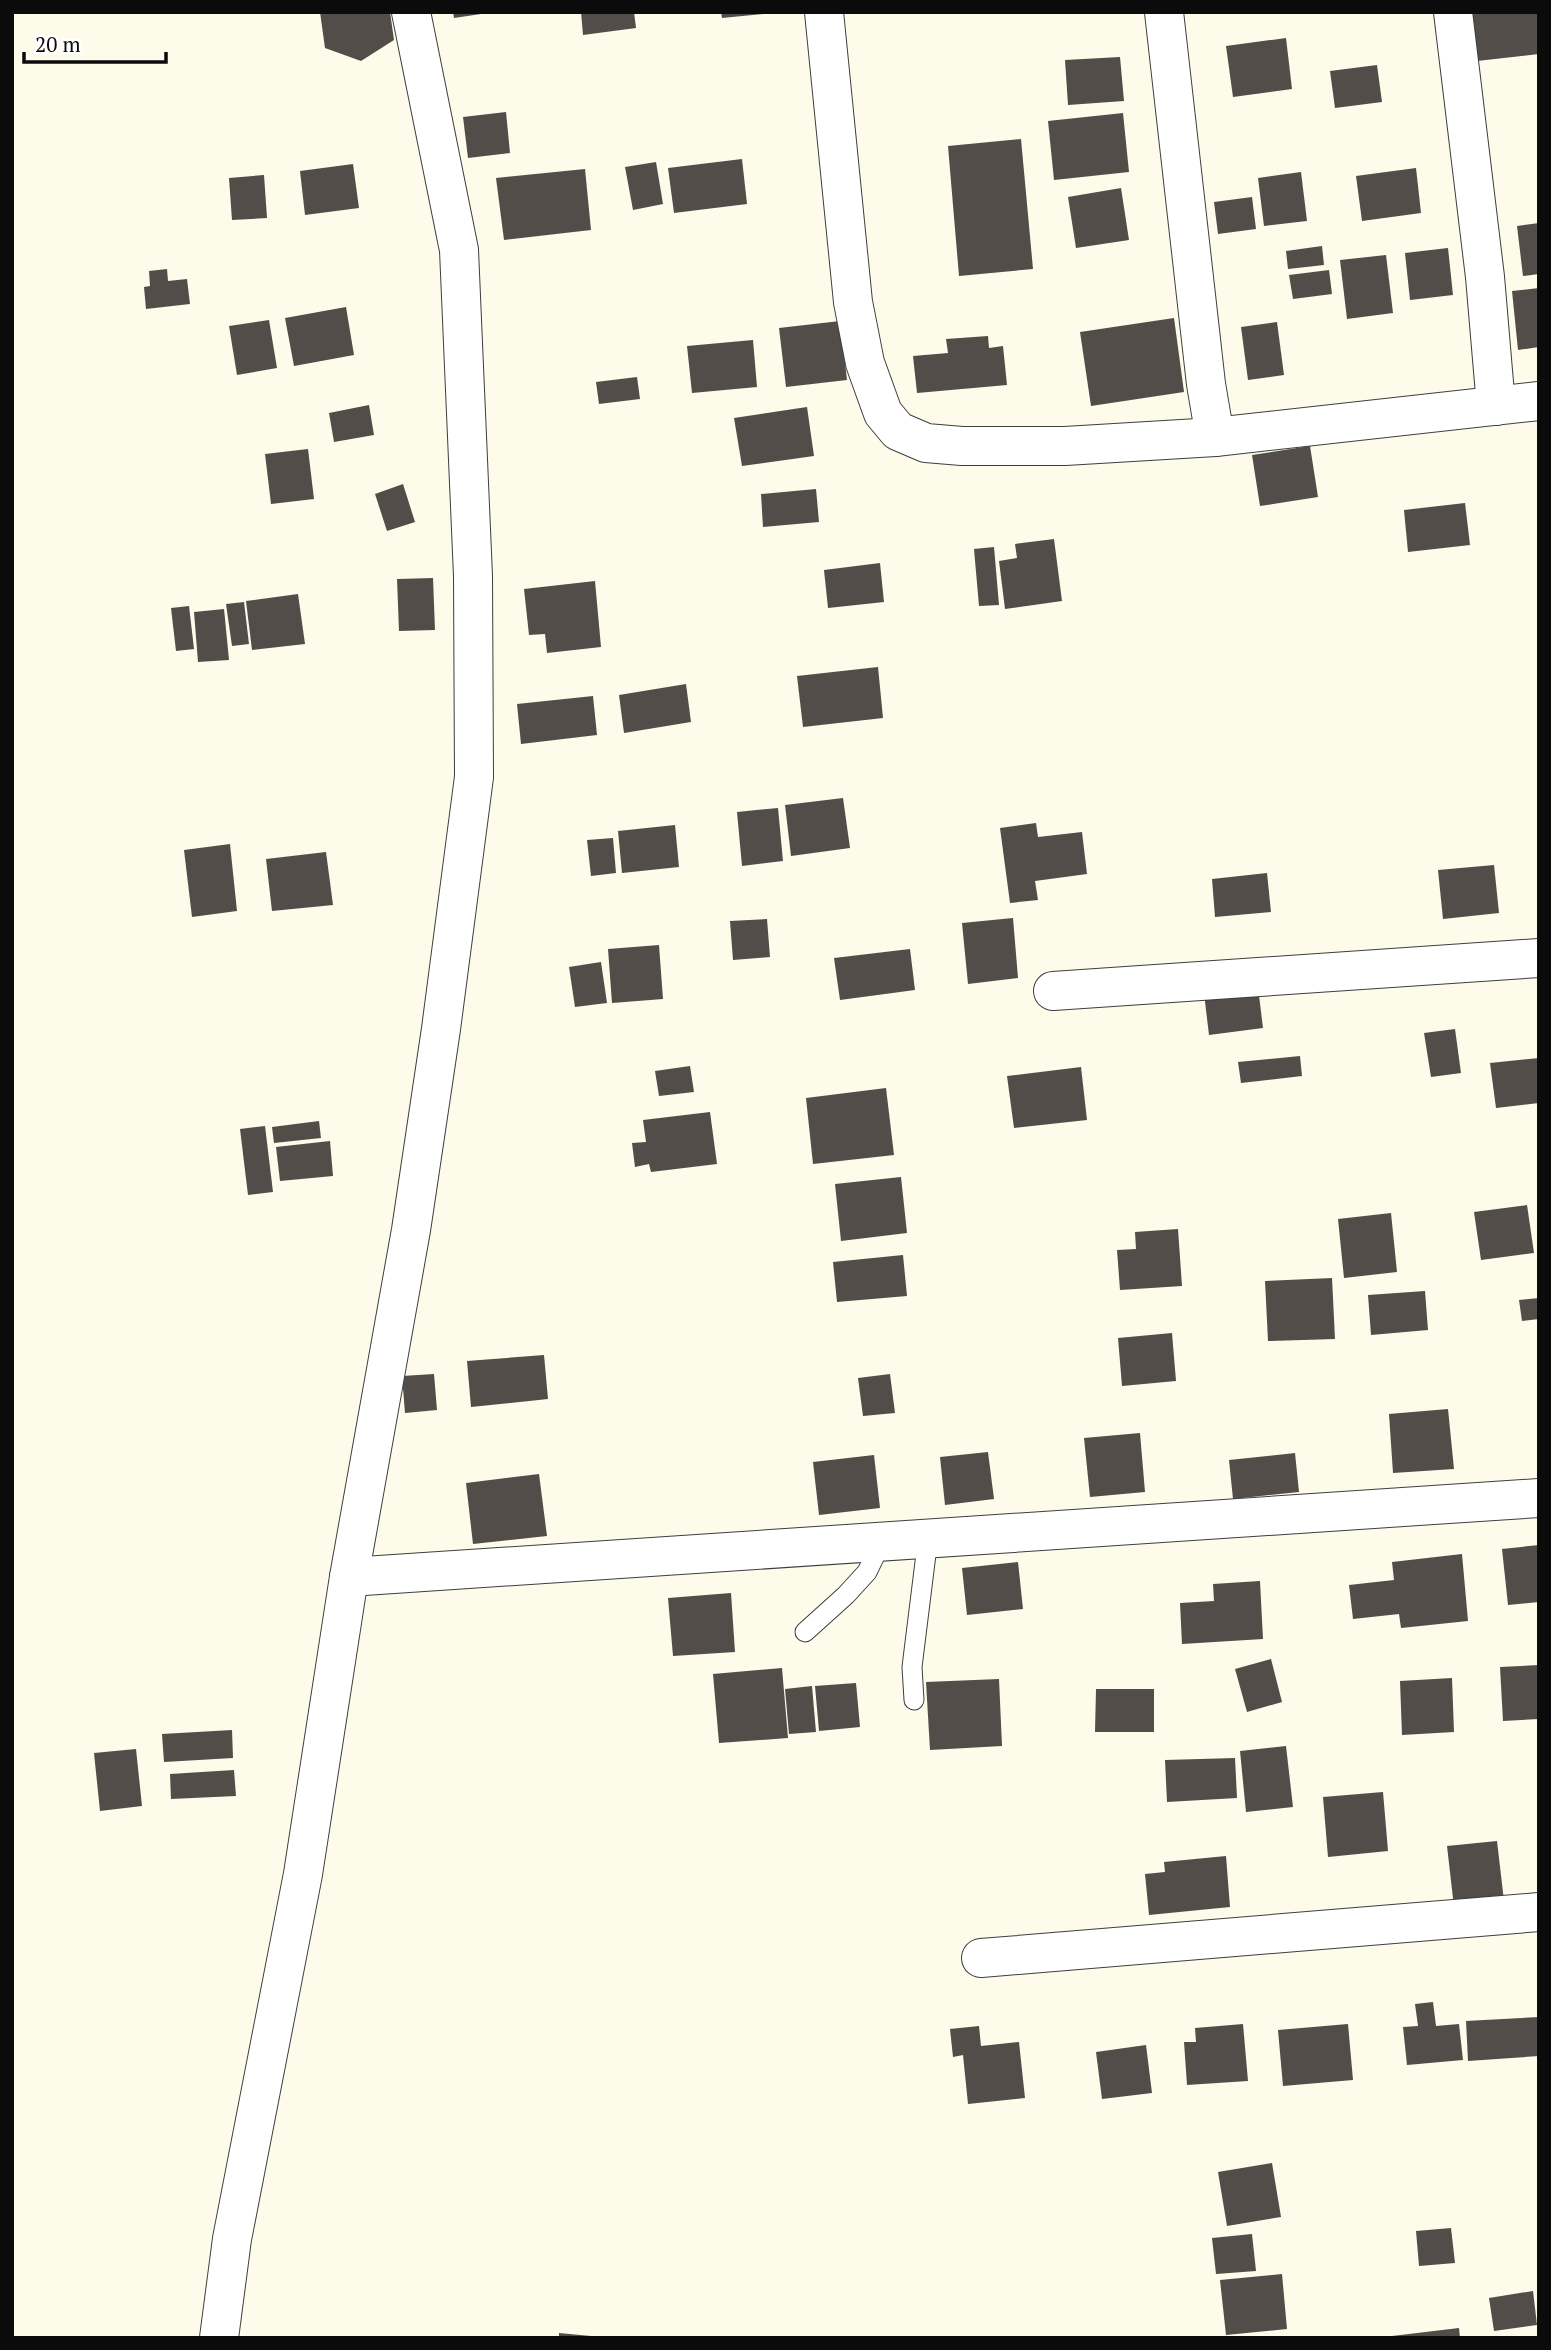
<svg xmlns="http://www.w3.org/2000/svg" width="1551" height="2350" viewBox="0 0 1551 2350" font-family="'PT Serif',serif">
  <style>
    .building { fill: #524d48 }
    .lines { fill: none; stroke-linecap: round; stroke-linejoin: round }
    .service-casing { stroke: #3e3e3e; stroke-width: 21 }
    .minor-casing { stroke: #3e3e3e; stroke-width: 40 }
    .service { stroke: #fff; stroke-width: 19 }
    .minor { stroke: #fff; stroke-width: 38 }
  </style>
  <rect width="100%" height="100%" fill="#fdfbea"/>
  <g class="building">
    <path d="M 320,12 L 390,12 L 394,40 L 361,61 L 325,48 Z"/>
    <path d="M 453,12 L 480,12 L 481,14 L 454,18 Z"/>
    <path d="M 581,12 L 634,12 L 636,28 L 583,35 Z"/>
    <path d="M 721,12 L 763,12 L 763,14 L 722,18 Z"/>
    <path d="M 1472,12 L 1539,12 L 1539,54 L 1477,61 Z"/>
    <path d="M 1286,38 L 1292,89 L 1233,97 L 1226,46 Z"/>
    <path d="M 1120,57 L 1124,101 L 1068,105 L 1065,60 Z"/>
    <path d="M 1377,65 L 1382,102 L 1335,108 L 1330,71 Z"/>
    <path d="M 506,112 L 510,153 L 468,158 L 463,117 Z"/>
    <path d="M 1123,113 L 1129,172 L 1054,180 L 1048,121 Z"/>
    <path d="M 1021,139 L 1033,269 L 959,276 L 948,146 Z"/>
    <path d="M 742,159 L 747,204 L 674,213 L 668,168 Z"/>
    <path d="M 656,162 L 663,204 L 633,210 L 625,167 Z"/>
    <path d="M 353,164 L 359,208 L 305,215 L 300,171 Z"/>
    <path d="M 1416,168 L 1421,213 L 1362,221 L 1356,176 Z"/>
    <path d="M 585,169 L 591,230 L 504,240 L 496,178 Z"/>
    <path d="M 1301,172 L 1307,221 L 1264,226 L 1258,178 Z"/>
    <path d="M 264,175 L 267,218 L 232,220 L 229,178 Z"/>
    <path d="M 1121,188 L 1129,240 L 1076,248 L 1068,197 Z"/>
    <path d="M 1252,197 L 1256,229 L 1218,234 L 1214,202 Z"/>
    <path d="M 1539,223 L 1539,274 L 1523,276 L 1517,226 Z"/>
    <path d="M 1322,246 L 1324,265 L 1288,269 L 1286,251 Z"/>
    <path d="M 1448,248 L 1453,295 L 1410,300 L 1405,253 Z"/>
    <path d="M 1386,255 L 1393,313 L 1347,319 L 1340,260 Z"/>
    <path d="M 167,269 L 168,281 L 187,279 L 190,304 L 146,309 L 144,287 L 150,286 L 149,271 Z"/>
    <path d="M 1329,270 L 1332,294 L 1293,299 L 1289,275 Z"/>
    <path d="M 1539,288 L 1539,347 L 1518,350 L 1512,291 Z"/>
    <path d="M 346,307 L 354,355 L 294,366 L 285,318 Z"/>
    <path d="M 1174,318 L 1184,392 L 1091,406 L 1080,332 Z"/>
    <path d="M 269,320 L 277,368 L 237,375 L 229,326 Z"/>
    <path d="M 840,321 L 847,380 L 786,387 L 779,328 Z"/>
    <path d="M 1277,322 L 1284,375 L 1248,380 L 1241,327 Z"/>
    <path d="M 988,336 L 989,348 L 1003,346 L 1007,385 L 917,393 L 913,356 L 948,353 L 946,339 Z"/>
    <path d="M 753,340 L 757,387 L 692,393 L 687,346 Z"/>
    <path d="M 637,377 L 640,399 L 599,404 L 596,382 Z"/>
    <path d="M 369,405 L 374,435 L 334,442 L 329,413 Z"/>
    <path d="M 807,407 L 814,456 L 742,466 L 734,418 Z"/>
    <path d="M 1310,446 L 1318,497 L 1260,506 L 1252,455 Z"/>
    <path d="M 308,449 L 314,499 L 271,504 L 265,454 Z"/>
    <path d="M 403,484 L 415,522 L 387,531 L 375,494 Z"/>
    <path d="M 816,489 L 819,522 L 763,527 L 761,494 Z"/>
    <path d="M 1465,503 L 1470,545 L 1408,552 L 1404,510 Z"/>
    <path d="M 1054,539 L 1062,601 L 1005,609 L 999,561 L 1017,558 L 1015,544 Z"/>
    <path d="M 994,547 L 999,605 L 979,606 L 974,549 Z"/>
    <path d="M 880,563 L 884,602 L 828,608 L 824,570 Z"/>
    <path d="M 433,578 L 435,630 L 399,631 L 397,579 Z"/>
    <path d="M 595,581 L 601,647 L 547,653 L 545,634 L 529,635 L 524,589 Z"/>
    <path d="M 298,594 L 305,644 L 252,650 L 246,601 Z"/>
    <path d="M 244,602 L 249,644 L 232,646 L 226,604 Z"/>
    <path d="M 189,606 L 194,649 L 176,651 L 171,608 Z"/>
    <path d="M 224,609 L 229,660 L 198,662 L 194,612 Z"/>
    <path d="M 878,667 L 883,718 L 803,727 L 797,676 Z"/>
    <path d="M 686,684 L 691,722 L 624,733 L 619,695 Z"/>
    <path d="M 593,696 L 597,735 L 521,744 L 517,704 Z"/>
    <path d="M 843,798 L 850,848 L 791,856 L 785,805 Z"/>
    <path d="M 778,808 L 783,861 L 742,866 L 737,812 Z"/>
    <path d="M 1036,823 L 1038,837 L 1082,832 L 1087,874 L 1035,881 L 1038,900 L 1010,903 L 1000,828 Z"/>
    <path d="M 675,825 L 679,867 L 622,873 L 618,831 Z"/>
    <path d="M 613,838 L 616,873 L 591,876 L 587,840 Z"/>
    <path d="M 230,844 L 237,911 L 192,917 L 184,850 Z"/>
    <path d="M 326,852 L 333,905 L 272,911 L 266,859 Z"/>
    <path d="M 1494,865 L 1499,913 L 1443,919 L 1438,870 Z"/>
    <path d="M 1267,873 L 1271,912 L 1215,917 L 1212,879 Z"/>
    <path d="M 1013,918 L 1018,978 L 968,984 L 962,923 Z"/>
    <path d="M 767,919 L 770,957 L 733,960 L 730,921 Z"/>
    <path d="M 659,945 L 663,999 L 612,1003 L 608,949 Z"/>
    <path d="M 910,949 L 915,990 L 840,1000 L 834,958 Z"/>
    <path d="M 601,962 L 607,1003 L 575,1007 L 569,967 Z"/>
    <path d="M 1258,987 L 1263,1028 L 1209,1035 L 1204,993 Z"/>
    <path d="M 1455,1029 L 1461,1073 L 1431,1077 L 1424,1033 Z"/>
    <path d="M 1300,1056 L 1302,1076 L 1241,1083 L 1238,1062 Z"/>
    <path d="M 1539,1058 L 1539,1103 L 1496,1108 L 1490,1063 Z"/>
    <path d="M 690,1066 L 694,1092 L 659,1096 L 655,1071 Z"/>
    <path d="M 1081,1067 L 1087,1120 L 1014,1128 L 1007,1076 Z"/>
    <path d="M 886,1088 L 894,1155 L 813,1164 L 806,1098 Z"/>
    <path d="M 710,1112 L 717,1164 L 651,1172 L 649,1164 L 635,1167 L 632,1143 L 646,1142 L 643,1120 Z"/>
    <path d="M 319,1121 L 321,1138 L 274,1143 L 272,1127 Z"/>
    <path d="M 265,1126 L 273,1192 L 248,1195 L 240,1129 Z"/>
    <path d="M 330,1141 L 333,1176 L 280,1181 L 276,1147 Z"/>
    <path d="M 901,1177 L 907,1233 L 841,1241 L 835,1184 Z"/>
    <path d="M 1527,1205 L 1534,1253 L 1481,1260 L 1474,1212 Z"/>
    <path d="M 1391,1213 L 1397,1272 L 1344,1278 L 1338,1219 Z"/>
    <path d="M 1178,1229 L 1182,1286 L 1120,1290 L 1117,1250 L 1136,1249 L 1135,1232 Z"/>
    <path d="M 903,1255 L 907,1296 L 837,1302 L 833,1262 Z"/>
    <path d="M 1332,1278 L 1335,1339 L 1268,1341 L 1265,1281 Z"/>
    <path d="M 1425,1291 L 1428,1330 L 1371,1335 L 1368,1295 Z"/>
    <path d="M 1539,1298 L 1539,1319 L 1522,1321 L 1519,1300 Z"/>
    <path d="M 1172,1333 L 1176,1381 L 1122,1386 L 1118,1338 Z"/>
    <path d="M 544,1355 L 548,1399 L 471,1407 L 467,1361 Z"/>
    <path d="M 434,1374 L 437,1410 L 405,1413 L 402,1376 Z"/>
    <path d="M 890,1374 L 895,1413 L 863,1416 L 858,1378 Z"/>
    <path d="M 1448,1409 L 1454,1469 L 1393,1473 L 1389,1414 Z"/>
    <path d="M 1140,1433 L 1145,1492 L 1090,1497 L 1084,1438 Z"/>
    <path d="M 988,1452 L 994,1499 L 945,1505 L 940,1457 Z"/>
    <path d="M 1295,1453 L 1299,1492 L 1233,1499 L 1229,1460 Z"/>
    <path d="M 874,1455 L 880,1508 L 819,1515 L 813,1462 Z"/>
    <path d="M 539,1474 L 547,1536 L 473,1544 L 466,1483 Z"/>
    <path d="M 1539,1545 L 1539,1602 L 1508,1605 L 1502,1549 Z"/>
    <path d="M 1462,1554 L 1468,1621 L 1401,1628 L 1399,1614 L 1353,1619 L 1349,1585 L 1394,1580 L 1392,1562 Z"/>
    <path d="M 1018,1562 L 1023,1609 L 967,1615 L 962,1568 Z"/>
    <path d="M 1260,1581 L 1263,1639 L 1182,1644 L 1180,1603 L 1214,1601 L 1213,1584 Z"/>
    <path d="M 731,1593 L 735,1652 L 673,1656 L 668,1598 Z"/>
    <path d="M 1271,1659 L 1282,1702 L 1247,1712 L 1235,1669 Z"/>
    <path d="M 1539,1665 L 1539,1719 L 1503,1721 L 1500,1667 Z"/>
    <path d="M 782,1668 L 788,1738 L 719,1743 L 713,1674 Z"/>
    <path d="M 1452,1678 L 1454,1732 L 1402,1735 L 1400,1681 Z"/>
    <path d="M 999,1679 L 1002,1746 L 930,1750 L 926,1682 Z"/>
    <path d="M 856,1683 L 860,1727 L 819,1731 L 815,1686 Z"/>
    <path d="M 812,1686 L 816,1732 L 789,1734 L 785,1689 Z"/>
    <path d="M 1096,1689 L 1154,1689 L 1154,1732 L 1095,1732 Z"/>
    <path d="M 232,1730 L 233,1758 L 164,1762 L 162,1734 Z"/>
    <path d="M 1286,1746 L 1293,1807 L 1246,1812 L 1240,1751 Z"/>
    <path d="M 136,1749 L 142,1806 L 100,1811 L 94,1753 Z"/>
    <path d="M 1235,1758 L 1237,1798 L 1167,1802 L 1165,1760 Z"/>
    <path d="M 234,1770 L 236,1796 L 171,1799 L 170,1774 Z"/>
    <path d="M 1383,1792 L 1388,1851 L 1328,1857 L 1323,1797 Z"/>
    <path d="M 1497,1841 L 1504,1901 L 1454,1907 L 1447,1846 Z"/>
    <path d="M 1226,1856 L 1230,1907 L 1149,1915 L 1145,1874 L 1165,1872 L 1164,1862 Z"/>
    <path d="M 1433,2002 L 1436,2026 L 1459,2024 L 1463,2060 L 1407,2065 L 1403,2027 L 1418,2026 L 1415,2004 Z"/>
    <path d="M 1539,2017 L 1539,2056 L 1468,2061 L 1466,2021 Z"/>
    <path d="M 1243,2024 L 1248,2081 L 1187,2085 L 1184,2042 L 1196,2042 L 1195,2028 Z"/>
    <path d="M 1348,2024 L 1353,2080 L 1283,2086 L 1278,2030 Z"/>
    <path d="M 979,2026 L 981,2046 L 1019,2042 L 1025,2098 L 968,2104 L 963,2055 L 953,2057 L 950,2029 Z"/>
    <path d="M 1146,2045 L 1152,2093 L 1102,2099 L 1096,2052 Z"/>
    <path d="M 1272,2163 L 1281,2217 L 1227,2226 L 1218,2172 Z"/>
    <path d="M 1451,2228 L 1455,2263 L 1419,2266 L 1416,2231 Z"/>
    <path d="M 1252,2234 L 1256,2271 L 1216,2274 L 1212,2238 Z"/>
    <path d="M 1282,2274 L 1287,2329 L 1226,2335 L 1220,2280 Z"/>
    <path d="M 1533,2291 L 1537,2325 L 1494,2331 L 1489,2298 Z"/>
    <path d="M 1459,2328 L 1460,2338 L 1393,2338 L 1392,2336 Z"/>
    <path d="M 559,2333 L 591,2336 L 591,2338 L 559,2338 Z"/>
  </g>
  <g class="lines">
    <defs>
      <g id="service">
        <path d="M 805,1632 L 846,1595 L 867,1572 L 882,1541"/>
        <path d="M 914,1700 L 912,1667 L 928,1538"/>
      </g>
      <g id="minor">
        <path d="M 824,12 L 853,302 L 865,363 L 883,413 L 898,431 L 926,443 L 962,446 L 1065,446 L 1215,437 L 1539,401"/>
        <path d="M 1164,12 L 1206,384 L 1215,437"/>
        <path d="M 1453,12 L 1485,277 L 1496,406"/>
        <path d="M 1053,991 L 1539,958"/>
        <path d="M 349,1577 L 1539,1498"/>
        <path d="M 981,1958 L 1539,1912"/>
        <path d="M 219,2338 L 232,2239 L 303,1874 L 349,1577 L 411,1230 L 441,1029 L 474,777 L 473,576 L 459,250 L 411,12"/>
      </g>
    </defs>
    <use href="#service" class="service-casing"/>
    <use href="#minor" class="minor-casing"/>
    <use href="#service" class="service"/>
    <use href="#minor" class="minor"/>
  </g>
  <rect width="1551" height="2350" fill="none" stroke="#0b0b0b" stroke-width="28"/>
  <path d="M24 52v10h142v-10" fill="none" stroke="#0b0b0b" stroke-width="3.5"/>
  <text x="35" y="52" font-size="21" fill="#0b0b0b" stroke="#ffffff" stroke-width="5" paint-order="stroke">20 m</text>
</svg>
